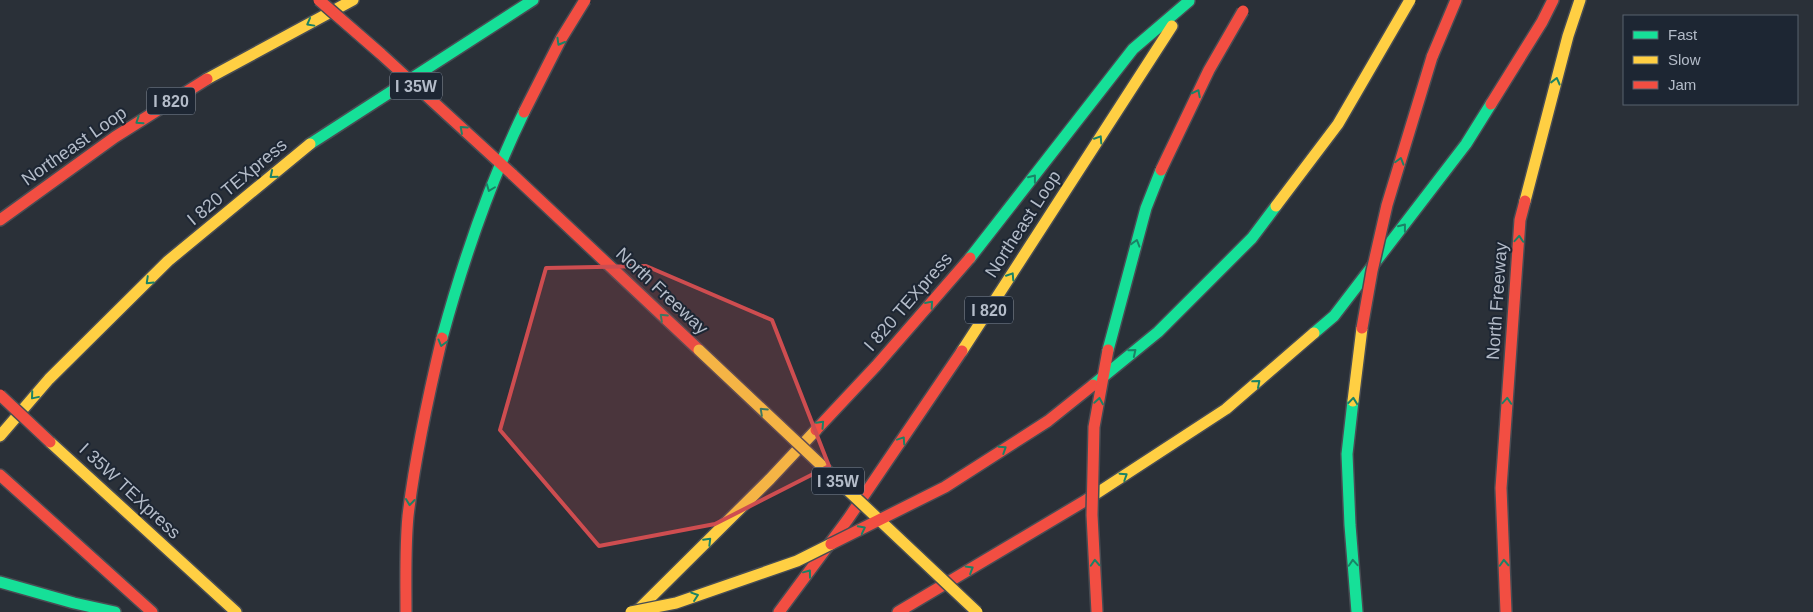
<svg xmlns="http://www.w3.org/2000/svg" width="1813" height="612" viewBox="0 0 1813 612" font-family="Helvetica,sans-serif">
  <style>
    .lines { fill: none; stroke-linecap: round; stroke-linejoin: round }
    .fast-casing { stroke: #484c53; stroke-width: 14 }
    .slow-casing { stroke: #484c53; stroke-width: 14 }
    .jam-casing { stroke: #484c53; stroke-width: 14 }
    .fast { stroke: #16e098; stroke-width: 11 }
    .slow { stroke: #ffcf43; stroke-width: 11 }
    .jam { stroke: #f24e42; stroke-width: 11 }
    .fast-bridge-casing { stroke: #474c53; stroke-width: 14; stroke-linecap: butt }
    .slow-bridge-casing { stroke: #474c53; stroke-width: 14; stroke-linecap: butt }
    .jam-bridge-casing { stroke: #474c53; stroke-width: 14; stroke-linecap: butt }
    .fast-bridge { stroke: #16e098; stroke-width: 11 }
    .slow-bridge { stroke: #ffcf43; stroke-width: 11 }
    .jam-bridge { stroke: #f24e42; stroke-width: 11 }
    .oneway { stroke: #1a8366 }
    .marked { fill: #ce4d50; fill-opacity: 0.2; stroke: #ce4d50; stroke-width: 4; stroke-linejoin: round }
    .labels { text-anchor: middle; stroke-width: 4; stroke-linejoin: round; paint-order: stroke }
    .shield { fill: #1d2633; stroke: #878f9c; stroke-width: 1 }
    .shield-label { font-size: 16px; font-weight: bold; fill: #b4bcc9 }
    .street-label { font-size: 18px; fill: #b4bcc9; stroke: #1d2633 }
  </style>
  <rect width="100%" height="100%" fill="#2a3038"/>
  <g class="lines">
    <defs>
      <g id="fast">
        <path d="M 310,144 L 533,0"/>
        <path d="M 970,258 L 1133,49 L 1189,1"/>
        <path d="M 1314,333 L 1334,316 L 1466,144 L 1491,104"/>
        <path d="M 1353,401 L 1347,454 L 1350,525 L 1357,612"/>
        <path d="M 0,582 L 74,603 L 115,612"/>
      </g>
      <g id="slow">
        <path d="M 207,79 L 353,0"/>
        <path d="M 1525,201 L 1568,36 L 1580,0"/>
        <path d="M 962,351 L 1172,26"/>
        <path d="M 1353,401 L 1362,328"/>
        <path d="M 0,436 L 49,379 L 168,261 L 310,144"/>
        <path d="M 50,442 L 236,612"/>
        <path d="M 1088,499 L 1226,409 L 1314,333"/>
        <path d="M 636,612 L 770,479 L 816,430"/>
      </g>
      <g id="jam">
        <path d="M 1432,57 L 1456,0"/>
        <path d="M 1491,104 L 1542,22 L 1553,0"/>
        <path d="M 512,174 L 699,350"/>
        <path d="M 0,220 L 115,137 L 207,79"/>
        <path d="M 816,430 L 876,366 L 970,258"/>
        <path d="M 0,475 L 152,612"/>
        <path d="M 779,612 L 848,519 L 962,351"/>
        <path d="M 898,612 L 1088,499"/>
        <path d="M 1506,612 L 1501,488 L 1520,220 L 1525,201"/>
      </g>
    </defs>
    <use href="#fast" class="fast-casing"/>
    <use href="#slow" class="slow-casing"/>
    <use href="#jam" class="jam-casing"/>
    <use href="#fast" class="fast"/>
    <use href="#slow" class="slow"/>
    <use href="#jam" class="jam"/>
    <defs>
      <g id="fast-bridge">
        <path d="M 442,338 C 463,261 489,184 524,112"/>
        <path d="M 1108,350 L 1146,208 L 1161,170"/>
        <path d="M 1093,385 L 1158,332 L 1252,238 L 1276,206"/>
      </g>
      <g id="slow-bridge">
        <path d="M 1276,206 L 1338,124 L 1410,0"/>
        <path d="M 699,350 L 977,612"/>
        <path d="M 631,612 L 676,603 L 797,561 L 831,544"/>
      </g>
      <g id="jam-bridge">
        <path d="M 319,0 L 381,54 L 512,174"/>
        <path d="M 524,112 L 561,39 L 585,0"/>
        <path d="M 1161,170 L 1209,70 L 1243,11"/>
        <path d="M 1362,328 L 1372,271 L 1387,205 L 1432,57"/>
        <path d="M 0,395 L 50,442"/>
        <path d="M 831,544 L 945,487 L 1048,421 L 1093,385"/>
        <path d="M 406,612 C 406,580 405,548 408,516 C 415,456 428,397 442,338"/>
        <path d="M 1097,612 L 1092,515 L 1094,427 L 1108,350"/>
      </g>
    </defs>
    <use href="#fast-bridge" class="fast-bridge-casing"/>
    <use href="#slow-bridge" class="slow-bridge-casing"/>
    <use href="#jam-bridge" class="jam-bridge-casing"/>
    <use href="#fast-bridge" class="fast-bridge"/>
    <use href="#slow-bridge" class="slow-bridge"/>
    <use href="#jam-bridge" class="jam-bridge"/>
  </g>
  <defs><path id="oneway-chevron" d="M-2-3.5L2.5 0L-2 3.5" fill="none" stroke-width="1.6" stroke-linecap="round" stroke-linejoin="round" transform="scale(1.25)"/></defs>
  <g class="oneway">
    <use href="#oneway-chevron" transform="translate(310 23) rotate(151)"/>
    <use href="#oneway-chevron" transform="translate(560 42) rotate(120)"/>
    <use href="#oneway-chevron" transform="translate(1556 81) rotate(-76)"/>
    <use href="#oneway-chevron" transform="translate(1197 93) rotate(-63)"/>
    <use href="#oneway-chevron" transform="translate(139 121) rotate(146)"/>
    <use href="#oneway-chevron" transform="translate(463 129) rotate(-138)"/>
    <use href="#oneway-chevron" transform="translate(1099 139) rotate(-57)"/>
    <use href="#oneway-chevron" transform="translate(1400 161) rotate(-74)"/>
    <use href="#oneway-chevron" transform="translate(273 175) rotate(140)"/>
    <use href="#oneway-chevron" transform="translate(1033 178) rotate(-52)"/>
    <use href="#oneway-chevron" transform="translate(490 188) rotate(111)"/>
    <use href="#oneway-chevron" transform="translate(1403 227) rotate(-52)"/>
    <use href="#oneway-chevron" transform="translate(1519 239) rotate(-86)"/>
    <use href="#oneway-chevron" transform="translate(1136 243) rotate(-73)"/>
    <use href="#oneway-chevron" transform="translate(1011 276) rotate(-57)"/>
    <use href="#oneway-chevron" transform="translate(149 281) rotate(136)"/>
    <use href="#oneway-chevron" transform="translate(930 304) rotate(-49)"/>
    <use href="#oneway-chevron" transform="translate(663 317) rotate(-137)"/>
    <use href="#oneway-chevron" transform="translate(442 343) rotate(105)"/>
    <use href="#oneway-chevron" transform="translate(1133 352) rotate(-39)"/>
    <use href="#oneway-chevron" transform="translate(1257 383) rotate(-41)"/>
    <use href="#oneway-chevron" transform="translate(34 396) rotate(130)"/>
    <use href="#oneway-chevron" transform="translate(1099 401) rotate(-81)"/>
    <use href="#oneway-chevron" transform="translate(1353 401) rotate(-84)"/>
    <use href="#oneway-chevron" transform="translate(1507 401) rotate(-86)"/>
    <use href="#oneway-chevron" transform="translate(763 411) rotate(-137)"/>
    <use href="#oneway-chevron" transform="translate(821 424) rotate(-47)"/>
    <use href="#oneway-chevron" transform="translate(902 440) rotate(-56)"/>
    <use href="#oneway-chevron" transform="translate(1003 449) rotate(-33)"/>
    <use href="#oneway-chevron" transform="translate(1124 476) rotate(-33)"/>
    <use href="#oneway-chevron" transform="translate(410 502) rotate(96)"/>
    <use href="#oneway-chevron" transform="translate(862 529) rotate(-27)"/>
    <use href="#oneway-chevron" transform="translate(708 541) rotate(-45)"/>
    <use href="#oneway-chevron" transform="translate(1095 563) rotate(-93)"/>
    <use href="#oneway-chevron" transform="translate(1353 563) rotate(-94)"/>
    <use href="#oneway-chevron" transform="translate(1504 563) rotate(-93)"/>
    <use href="#oneway-chevron" transform="translate(970 569) rotate(-31)"/>
    <use href="#oneway-chevron" transform="translate(808 573) rotate(-53)"/>
    <use href="#oneway-chevron" transform="translate(695 596) rotate(-19)"/>
  </g>
  <path class="marked" d="M 646,266 L 772,320 L 829,466 L 715,524 L 599,546 L 500,430 L 546,268 Z"/>
  <g class="labels">
    <g class="shield">
      <rect x="390" y="72.5" width="52" height="27" rx="4"/>
      <rect x="147" y="87.5" width="48" height="27" rx="4"/>
      <rect x="965" y="296.5" width="48" height="27" rx="4"/>
      <rect x="812" y="467.5" width="52" height="27" rx="4"/>
    </g>
    <g class="shield-label">
      <text x="416" y="92">I 35W</text>
      <text x="171" y="107">I 820</text>
      <text x="989" y="316">I 820</text>
      <text x="838" y="487">I 35W</text>
    </g>
    <g class="street-label">
      <text transform="translate(74 146) rotate(-35)" y="6">Northeast Loop</text>
      <text transform="translate(237 182) rotate(-40)" y="6">I 820 TEXpress</text>
      <text transform="translate(1023 224) rotate(-57)" y="6">Northeast Loop</text>
      <text transform="translate(662 291) rotate(43)" y="6">North Freeway</text>
      <text transform="translate(1497 301) rotate(-86)" y="6">North Freeway</text>
      <text transform="translate(908 302) rotate(-49)" y="6">I 820 TEXpress</text>
      <text transform="translate(130 491) rotate(43)" y="6">I 35W TEXpress</text>
    </g>
  </g>
  <rect x="1623" y="15" width="175" height="90" fill="#1d2633" stroke="#59626f"/>
  <rect x="1633" y="31" width="25" height="8" fill="#16e098" stroke="#59626f"/>
  <text x="1668" y="40" font-size="15" fill="#b4bcc9">Fast</text>
  <rect x="1633" y="56" width="25" height="8" fill="#ffcf43" stroke="#59626f"/>
  <text x="1668" y="65" font-size="15" fill="#b4bcc9">Slow</text>
  <rect x="1633" y="81" width="25" height="8" fill="#f24e42" stroke="#59626f"/>
  <text x="1668" y="90" font-size="15" fill="#b4bcc9">Jam</text>
</svg>
